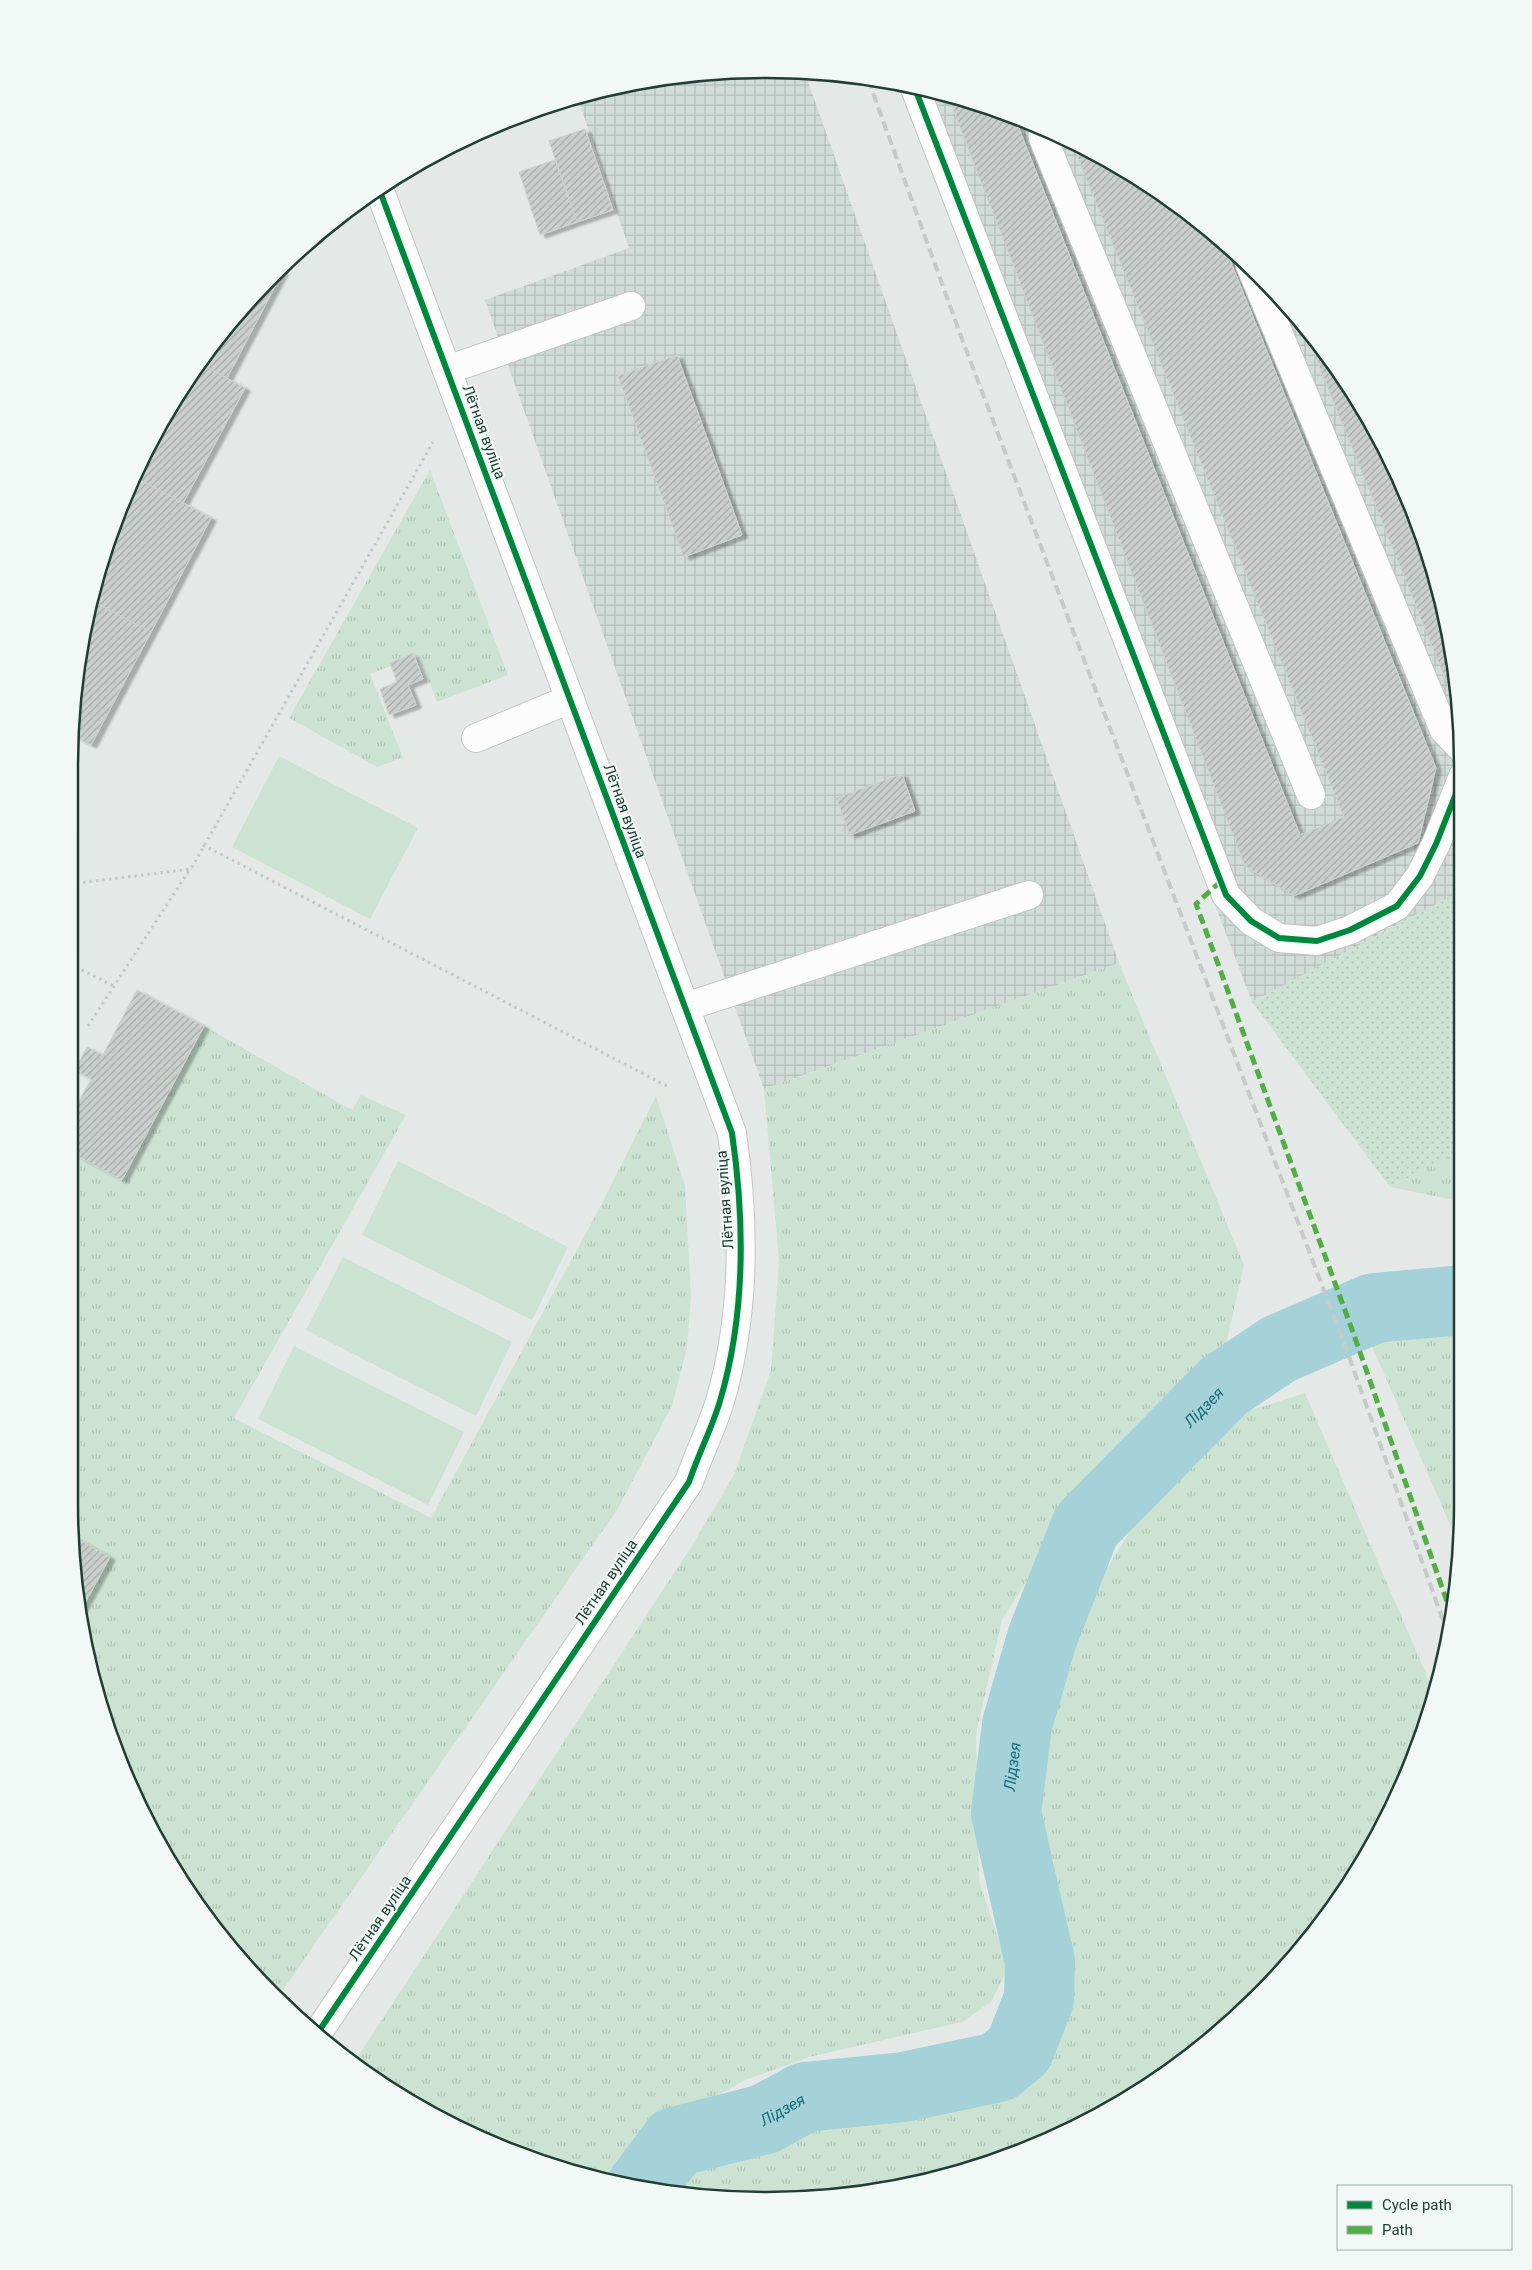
<svg xmlns="http://www.w3.org/2000/svg" width="1532" height="2270" viewBox="0 0 1532 2270" font-family="Roboto,sans-serif">
  <style>
    .industrial { fill: url(#industrial-grid) }
    .grass { fill: url(#grass-tufts) }
    .park { fill: #cce3d3 }
    .garden { fill: url(#garden-dots) }
    .lines { fill: none; stroke-linecap: round; stroke-linejoin: round }
    .river { stroke: #a4d2d8; stroke-width: 70 }
    .building { fill: url(#building-hatch); stroke: #ccd2d0; filter: url(#shadow) }
    .minor-casing { stroke: #c1c6c4; stroke-width: 30 }
    .path { stroke: #c1c9c5; stroke-width: 3; stroke-dasharray: 2.5 4; stroke-linecap: butt }
    .minor { stroke: #fbfcfb; stroke-width: 28 }
    .rail { stroke: #c6cac9; stroke-width: 4; stroke-dasharray: 10 5; stroke-linecap: butt }
    .quiet { stroke: #52ad45; stroke-width: 5; stroke-dasharray: 10 5; stroke-linecap: butt }
    .cycleway-casing { stroke: #f1f8f5; stroke-width: 9 }
    .cycleway { stroke: #00873e; stroke-width: 6 }
    .labels { text-anchor: middle; stroke-width: 4; stroke-linejoin: round; paint-order: stroke }
    .street-label { font-size: 15px; fill: #213d35; stroke: #f1f8f5 }
    .water-label { font-size: 16px; font-style: italic; fill: #1a6c7a; stroke: #f1f8f5 }
    .rim { fill: none; stroke: #213d35; stroke-width: 2.5 }
  </style>
  <defs>
    <pattern id="industrial-grid" width="8" height="8" patternUnits="userSpaceOnUse" patternTransform="scale(1.25)"><rect width="8" height="8" fill="#d1dbd7"/><path d="M0 4h8M4 0v8" fill="none" stroke="#b3bdb9"/></pattern>
    <pattern id="grass-tufts" width="24" height="20" patternUnits="userSpaceOnUse" patternTransform="scale(1.25)"><rect width="24" height="20" fill="#cce3d3"/><path d="M3 7l-1-3M5 7V3M7 7l1-3M15 17l-1-3M17 17v-4M19 17l1-3" fill="none" stroke="#afc4b6"/></pattern>
    <pattern id="garden-dots" width="8" height="8" patternUnits="userSpaceOnUse" patternTransform="scale(1.25)"><rect width="8" height="8" fill="#cce3d3"/><path d="M2 2h.1M6 6h.1" fill="none" stroke="#afc4b6" stroke-width="1.8" stroke-linecap="round"/></pattern>
    <pattern id="building-hatch" width="6" height="6" patternUnits="userSpaceOnUse" patternTransform="scale(1.25)"><rect width="6" height="6" fill="#cbd0ce"/><path d="M-1 1l2-2M0 6l6-6M5 7l2-2" fill="none" stroke="#a4aaa8"/></pattern>
    <filter id="shadow"><feDropShadow dx="5.5" dy="3" stdDeviation="1" flood-color="#0004"/></filter>
  </defs>
  <rect width="100%" height="100%" fill="#e4e9e7"/>
  <g class="industrial">
    <path d="M 766,69 L 805,73 L 1119,963 L 764,1089 L 485,300 L 629,248 L 579,102 L 631,82 Z"/>
    <path d="M 902,82 L 1033,122 L 1153,186 L 1259,273 L 1346,378 L 1410,499 L 1450,630 L 1463,766 L 1463,890 L 1252,1002 Z"/>
  </g>
  <g class="grass">
    <path d="M 430,470 L 508,675 L 437,702 L 419,655 L 370,674 L 403,758 L 377,767 L 289,718 Z"/>
    <path d="M 1119,963 L 1244,1265 L 1225,1349 L 1079,1497 L 1002,1620 L 976,1735 L 979,1881 L 1008,1968 L 991,2002 L 962,2022 L 809,2057 L 745,2080 L 666,2125 L 619,2169 L 614,2182 L 586,2178 L 499,2148 L 353,2064 L 691,1547 L 734,1475 L 771,1370 L 779,1261 L 764,1089 Z"/>
    <path d="M 204,1026 L 352,1110 L 361,1095 L 406,1115 L 234,1418 L 431,1518 L 599,1209 L 656,1096 L 685,1185 L 691,1297 L 687,1348 L 672,1406 L 617,1510 L 278,1997 L 242,1964 L 186,1892 L 106,1728 L 75,1595 L 72,1153 L 122,1179 Z"/>
    <path d="M 1463,1150 L 1463,1202 L 1390,1187 Z"/>
    <path d="M 1463,1314 L 1463,1504 L 1459,1545 L 1367,1335 Z"/>
    <path d="M 1305,1393 L 1433,1690 L 1391,1813 L 1319,1928 L 1259,1997 L 1114,2108 L 990,2164 L 902,2188 L 720,2200 L 663,2190 L 689,2167 L 764,2128 L 904,2106 L 1017,2071 L 1064,1970 L 1063,1908 L 1044,1856 L 1034,1740 L 1061,1642 L 1134,1525 L 1236,1415 Z"/>
  </g>
  <g class="park">
    <path d="M 631,82 L 579,102 L 481,131 L 499,122 Z"/>
    <path d="M 279,756 L 418,828 L 370,919 L 232,847 Z"/>
    <path d="M 398,1161 L 568,1247 L 532,1320 L 362,1235 Z"/>
    <path d="M 343,1257 L 512,1342 L 476,1416 L 306,1330 Z"/>
    <path d="M 294,1346 L 464,1432 L 428,1505 L 258,1419 Z"/>
  </g>
  <path class="garden" d="M 1463,890 L 1463,1150 L 1390,1187 L 1252,1002 Z"/>
  <g class="lines">
    <path class="river" id="s1" d="M 641,2187 L 675,2142 L 765,2119 L 805,2097 L 904,2087 L 998,2067 L 1019,2050 L 1039,1999 L 1040,1962 L 1006,1813 L 1017,1725 L 1042,1638 L 1086,1526 L 1224,1386 L 1279,1349 L 1374,1308 L 1463,1300"/>
  </g>
  <g class="building">
    <path d="M 948,96 L 1014,116 L 1300,835 L 1344,817 L 1072,143 L 1153,186 L 1223,243 L 1436,768 L 1418,843 L 1294,896 L 1245,866 Z"/>
    <path d="M 585,129 L 613,210 L 577,222 L 549,141 Z"/>
    <path d="M 555,160 L 577,222 L 540,235 L 519,172 Z"/>
    <path d="M 278,269 L 283,271 L 227,378 L 199,363 L 213,342 Z"/>
    <path d="M 1303,326 L 1346,378 L 1410,499 L 1450,630 L 1457,708 Z"/>
    <path d="M 677,355 L 742,535 L 684,557 L 618,376 Z"/>
    <path d="M 199,363 L 245,388 L 183,503 L 134,477 L 141,457 Z"/>
    <path d="M 142,481 L 211,518 L 151,632 L 92,601 L 116,531 Z"/>
    <path d="M 92,601 L 151,632 L 91,745 L 72,735 L 82,630 Z"/>
    <path d="M 413,653 L 423,679 L 408,685 L 416,705 L 389,715 L 380,689 L 397,682 L 390,663 Z"/>
    <path d="M 902,774 L 915,811 L 850,835 L 836,798 Z"/>
    <path d="M 137,990 L 204,1026 L 122,1180 L 72,1153 L 71,1116 L 91,1079 L 75,1070 L 87,1047 L 103,1055 Z"/>
    <path d="M 74,1537 L 110,1557 L 79,1614 L 75,1595 Z"/>
  </g>
  <g class="lines">
    <defs>
      <g id="minor">
        <path d="M 914,86 L 1226,895 L 1251,921 L 1279,938 L 1317,941 L 1350,930 L 1397,906 L 1420,876 L 1436,844 L 1463,776"/>
        <path d="M 1042,127 L 1043,138 L 1311,795"/>
        <path d="M 1250,265 L 1444,730 L 1461,748"/>
        <path d="M 447,370 L 631,306"/>
        <path d="M 476,738 L 570,699"/>
        <path d="M 685,1007 L 1029,895"/>
        <path d="M 317,2034 L 689,1482 C 698,1455 712,1428 720,1401 C 746,1313 745,1222 732,1133 L 378,186"/>
      </g>
    </defs>
    <use href="#minor" class="minor-casing"/>
    <g class="path">
      <path d="M 203,845 L 669,1087"/>
      <path d="M 70,884 L 191,869 L 433,442"/>
      <path d="M 70,964 L 114,986"/>
      <path d="M 88,1026 L 190,869"/>
    </g>
    <use href="#minor" class="minor"/>
    <path class="rail" d="M 868,79 L 962,339 L 1347,1351 L 1450,1640"/>
    <path class="quiet" d="M 1221,881 L 1196,904 L 1354,1335 L 1452,1616"/>
    <defs>
      <g id="cycleway">
        <path d="M 914,86 L 1226,895 L 1251,921 L 1279,938 L 1317,941 L 1350,930 L 1397,906 L 1420,876 L 1436,844 L 1463,776"/>
        <path d="M 317,2034 L 689,1482 C 698,1455 712,1428 720,1401 C 746,1313 745,1222 732,1133 L 378,186"/>
      </g>
    </defs>
    <use href="#cycleway" class="cycleway-casing"/>
    <use href="#cycleway" class="cycleway"/>
  </g>
  <g class="labels">
    <g class="street-label">
      <text transform="translate(484 432) rotate(70)" y="5">Лётная вуліца</text>
      <text transform="translate(625 811) rotate(70)" y="5">Лётная вуліца</text>
      <text transform="translate(725 1200) rotate(-94)" y="5">Лётная вуліца</text>
      <text transform="translate(606 1582) rotate(-56)" y="5">Лётная вуліца</text>
      <text transform="translate(380 1918) rotate(-56)" y="5">Лётная вуліца</text>
    </g>
    <g class="water-label">
      <text dy="6" stroke="none"><textPath href="#s1" startOffset="1129">Лідзея</textPath></text>
      <text dy="6" stroke="none"><textPath href="#s1" startOffset="709">Лідзея</textPath></text>
      <text dy="6" stroke="none"><textPath href="#s1" startOffset="169">Лідзея</textPath></text>
    </g>
  </g>
  <path d="M0 0H1532V2270H0ZM766 78H766A688 688 0 0 1 1454 766V1504A688 688 0 0 1 766 2192H766A688 688 0 0 1 78 1504V766A688 688 0 0 1 766 78Z" fill="#f1f8f5" fill-rule="evenodd"/>
  <path class="rim" d="M766 78H766A688 688 0 0 1 1454 766V1504A688 688 0 0 1 766 2192H766A688 688 0 0 1 78 1504V766A688 688 0 0 1 766 78Z"/>
  <rect x="1337" y="2185" width="175" height="65" fill="#f1f8f5" stroke="#9eada8"/>
  <rect x="1347" y="2201" width="25" height="8" fill="#00873e" stroke="#9eada8"/>
  <text x="1382" y="2210" font-size="15" fill="#213d35">Cycle path</text>
  <rect x="1347" y="2226" width="25" height="8" fill="#52ad45" stroke="#9eada8"/>
  <text x="1382" y="2235" font-size="15" fill="#213d35">Path</text>
</svg>
